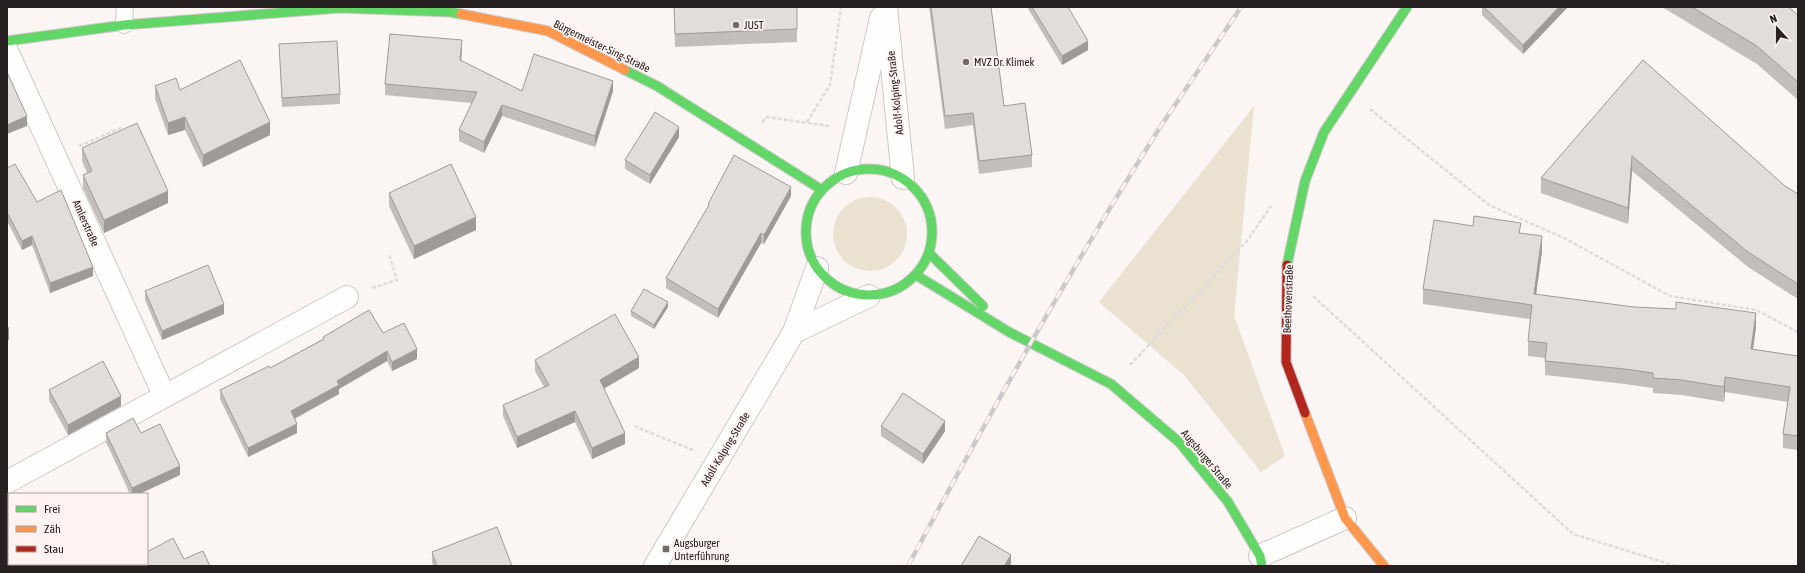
<svg xmlns="http://www.w3.org/2000/svg" width="1805" height="573" viewBox="0 0 1805 573" font-family="'Asap Condensed',sans-serif">
  <style>
    .green { fill: #eae1d0 }
    .lines { fill: none; stroke-linecap: round; stroke-linejoin: round }
    .lane-casing { stroke: #cec9c8; stroke-width: 18 }
    .street-casing { stroke: #cec9c8; stroke-width: 24 }
    .fast-casing { stroke: #cec9c8; stroke-width: 11 }
    .slow-casing { stroke: #cec9c8; stroke-width: 11 }
    .jam-casing { stroke: #cec9c8; stroke-width: 11 }
    .path { stroke: #dedcdb; stroke-width: 2.5; stroke-dasharray: 4 2; stroke-linecap: butt }
    .lane { stroke: #fefefd; stroke-width: 16 }
    .street { stroke: #fefefd; stroke-width: 22 }
    .fast { stroke: #63d668; stroke-width: 9 }
    .slow { stroke: #ff974d; stroke-width: 9 }
    .jam { stroke: #b3261e; stroke-width: 9 }
    .rail-casing { stroke: #cbc9c9; stroke-width: 4.5 }
    .rail { stroke: #fef3f1; stroke-width: 3; stroke-dasharray: 9; stroke-linecap: butt }
    .wall { fill: #c2bebc }
    .shaded-wall { fill: #9e9b99 }
    .building { fill: #e1dddb; stroke: #9e9b99 }
    .poi-dot { fill: #716b6a; stroke: #fef3f1; stroke-width: 1.5 }
    .labels { text-anchor: middle; stroke-width: 4; stroke-linejoin: round; paint-order: stroke }
    .poi-label { font-size: 11px; fill: #262120; stroke: #fef3f1; text-anchor: start }
    .street-label { font-size: 11px; fill: #262120; stroke: #fef3f1 }
  </style>
  <rect width="100%" height="100%" fill="#fbf5f4"/>
  <g class="green">
    <path d="M 1254,106 L 1234,316 L 1285,456 L 1261,472 L 1184,375 L 1099,302 Z"/>
    <circle cx="870" cy="234" r="37"/>
  </g>
  <g class="lines">
    <defs>
      <path id="lane" d="M 124,25 L 125,7"/>
      <g id="street">
        <path d="M 886,7 L 903,178"/>
        <path d="M 7,51 L 164,395"/>
        <path d="M 846,173 L 881,18"/>
        <path d="M 794,332 L 869,296"/>
        <path d="M 7,482 L 347,297"/>
        <path d="M 1260,556 L 1345,518"/>
        <path d="M 655,566 L 794,332 L 817,268"/>
      </g>
      <g id="fast">
        <path d="M 7,41 L 124,25 L 340,8 L 450,12 L 461,14"/>
        <path d="M 625,70 L 657,86 L 822,190"/>
        <circle cx="869" cy="232" r="63"/>
        <path d="M 929,253 L 983,306"/>
        <path d="M 1287,265 L 1305,181 L 1324,132 L 1407,7"/>
        <path d="M 916,275 L 1009,332 L 1111,384 L 1179,442 L 1228,502 L 1260,556 L 1262,566"/>
      </g>
      <g id="slow">
        <path d="M 461,14 L 548,31 L 625,70"/>
        <path d="M 1305,413 L 1345,518 L 1384,566"/>
      </g>
      <path id="jam" d="M 1287,265 L 1286,362 L 1305,413"/>
    </defs>
    <use href="#lane" class="lane-casing"/>
    <use href="#street" class="street-casing"/>
    <use href="#fast" class="fast-casing"/>
    <use href="#slow" class="slow-casing"/>
    <use href="#jam" class="jam-casing"/>
    <g class="path">
      <path d="M 1370,109 L 1489,205 L 1564,238 L 1670,296 L 1756,310 L 1798,332"/>
      <path d="M 762,122 L 767,117 L 829,126"/>
      <path d="M 807,122 L 830,85 L 841,7"/>
      <path d="M 79,146 L 123,127"/>
      <path d="M 372,288 L 397,280 L 389,254"/>
      <path d="M 1313,296 L 1573,534 L 1676,566"/>
      <path d="M 1130,365 L 1247,241 L 1271,206"/>
      <path d="M 634,426 L 693,450"/>
    </g>
    <use href="#lane" class="lane"/>
    <use href="#street" class="street"/>
    <use href="#fast" class="fast"/>
    <use href="#slow" class="slow"/>
    <use href="#jam" class="jam"/>
    <defs>
      <path id="rail" d="M 908,566 C 987,418 1069,271 1159,129 C 1186,88 1214,48 1241,7"/>
    </defs>
    <use href="#rail" class="rail-casing"/>
    <use href="#rail" class="rail"/>
  </g>
  <g class="wall">
    <path d="M 674,7 L 797,7 L 797,42 L 675,47 Z"/>
    <path d="M 929,7 L 991,7 L 1004,106 L 1032,155 L 1032,167 L 979,174 L 973,125 L 945,129 Z"/>
    <path d="M 1027,7 L 1068,7 L 1088,50 L 1062,65 Z"/>
    <path d="M 1482,7 L 1567,7 L 1567,8 L 1523,54 L 1482,15 Z"/>
    <path d="M 1662,7 L 1788,7 L 1798,15 L 1798,100 L 1757,64 Z"/>
    <path d="M 279,44 L 340,94 L 340,104 L 282,107 Z"/>
    <path d="M 462,50 L 461,61 L 522,91 L 613,91 L 595,147 L 502,116 L 484,153 L 459,141 L 459,130 L 472,103 L 385,95 L 385,84 Z"/>
    <path d="M 1643,60 L 1785,186 L 1798,194 L 1798,299 L 1748,267 L 1632,171 L 1628,224 L 1541,193 L 1541,178 Z"/>
    <path d="M 155,86 L 270,135 L 203,167 L 185,130 L 168,135 L 155,99 Z"/>
    <path d="M 679,137 L 650,184 L 625,169 L 625,160 Z"/>
    <path d="M 82,148 L 168,203 L 104,233 L 83,188 L 83,175 L 87,173 L 82,161 Z"/>
    <path d="M 7,168 L 37,202 L 93,276 L 50,293 L 32,245 L 22,250 L 8,223 Z"/>
    <path d="M 389,193 L 476,230 L 414,259 L 389,206 Z"/>
    <path d="M 791,196 L 764,244 L 761,243 L 718,318 L 666,288 L 666,278 L 708,208 L 708,204 Z"/>
    <path d="M 1473,226 L 1521,233 L 1542,251 L 1536,295 L 1756,327 L 1753,349 L 1798,356 L 1798,450 L 1783,448 L 1783,434 L 1788,402 L 1725,392 L 1724,402 L 1682,395 L 1653,393 L 1653,388 L 1625,384 L 1545,375 L 1545,358 L 1528,356 L 1528,341 L 1530,319 L 1423,304 L 1423,289 Z"/>
    <path d="M 145,291 L 224,314 L 162,340 L 145,300 Z"/>
    <path d="M 668,307 L 654,329 L 631,316 L 631,311 Z"/>
    <path d="M 383,333 L 417,359 L 392,371 L 387,361 L 339,389 L 339,394 L 295,419 L 297,433 L 248,457 L 220,399 L 220,390 L 270,368 L 323,339 L 323,337 Z"/>
    <path d="M 535,360 L 639,368 L 604,388 L 625,444 L 592,459 L 575,422 L 517,448 L 503,416 L 503,405 L 544,387 L 535,371 Z"/>
    <path d="M 49,390 L 121,406 L 68,435 L 49,400 Z"/>
    <path d="M 881,426 L 945,431 L 923,464 L 881,436 Z"/>
    <path d="M 106,433 L 141,433 L 180,475 L 139,494 L 130,494 L 106,442 Z"/>
    <path d="M 432,552 L 512,566 L 433,566 L 432,561 Z"/>
    <path d="M 184,559 L 210,566 L 139,566 L 139,564 L 147,564 Z"/>
  </g>
  <g class="shaded-wall">
    <path d="M 1559,7 L 1567,7 L 1567,8 L 1523,54 L 1523,45 Z"/>
    <path d="M 462,40 L 462,50 L 460,71 L 460,60 Z"/>
    <path d="M 1088,41 L 1088,50 L 1062,65 L 1062,56 Z"/>
    <path d="M 613,81 L 613,91 L 595,147 L 595,136 Z"/>
    <path d="M 502,105 L 502,116 L 484,153 L 484,142 Z"/>
    <path d="M 27,116 L 27,126 L 7,134 L 7,125 Z"/>
    <path d="M 185,117 L 185,130 L 168,135 L 168,123 Z"/>
    <path d="M 270,122 L 270,135 L 203,167 L 203,155 Z"/>
    <path d="M 679,127 L 679,137 L 650,184 L 650,175 Z"/>
    <path d="M 1632,156 L 1632,171 L 1628,224 L 1628,208 Z"/>
    <path d="M 791,187 L 791,196 L 764,244 L 764,235 Z"/>
    <path d="M 168,191 L 168,203 L 104,233 L 104,220 Z"/>
    <path d="M 7,214 L 8,214 L 8,223 L 7,224 Z"/>
    <path d="M 476,217 L 476,230 L 414,259 L 414,246 Z"/>
    <path d="M 761,233 L 761,243 L 718,318 L 718,309 Z"/>
    <path d="M 32,236 L 32,245 L 22,250 L 22,241 Z"/>
    <path d="M 1542,236 L 1542,251 L 1534,309 L 1534,294 Z"/>
    <path d="M 93,267 L 93,276 L 50,293 L 50,283 Z"/>
    <path d="M 668,302 L 668,307 L 654,329 L 654,325 Z"/>
    <path d="M 224,304 L 224,314 L 162,340 L 162,331 Z"/>
    <path d="M 1756,313 L 1756,327 L 1751,363 L 1751,349 Z"/>
    <path d="M 9,327 L 9,340 L 7,340 L 7,328 Z"/>
    <path d="M 417,349 L 417,359 L 392,371 L 392,362 Z"/>
    <path d="M 387,351 L 387,361 L 339,389 L 339,394 L 291,420 L 291,411 L 337,381 Z"/>
    <path d="M 639,357 L 639,368 L 600,391 L 600,380 Z"/>
    <path d="M 1725,377 L 1725,392 L 1724,402 L 1724,387 Z"/>
    <path d="M 121,396 L 121,406 L 68,435 L 68,425 Z"/>
    <path d="M 575,411 L 575,422 L 517,448 L 517,437 Z"/>
    <path d="M 945,421 L 945,431 L 923,464 L 923,454 Z"/>
    <path d="M 297,424 L 297,433 L 248,457 L 248,448 Z"/>
    <path d="M 625,433 L 625,444 L 592,459 L 592,448 Z"/>
    <path d="M 180,466 L 180,475 L 139,494 L 132,494 L 132,488 Z"/>
    <path d="M 1011,555 L 1011,564 L 1010,566 L 1004,566 Z"/>
  </g>
  <g class="building">
    <path d="M 674,7 L 797,7 L 797,29 L 675,34 Z"/>
    <path d="M 931,7 L 991,7 L 1004,106 L 1025,103 L 1032,155 L 979,161 L 973,113 L 945,116 Z"/>
    <path d="M 1032,7 L 1068,7 L 1088,41 L 1062,56 Z"/>
    <path d="M 1484,7 L 1559,7 L 1523,45 Z"/>
    <path d="M 1692,7 L 1788,7 L 1798,15 L 1798,82 L 1757,46 Z"/>
    <path d="M 390,34 L 462,40 L 460,60 L 522,91 L 534,54 L 613,81 L 595,136 L 502,105 L 484,142 L 459,130 L 477,92 L 385,84 Z"/>
    <path d="M 337,41 L 340,94 L 282,98 L 279,44 Z"/>
    <path d="M 240,60 L 270,122 L 203,155 L 185,117 L 168,123 L 155,86 L 176,78 L 180,90 Z"/>
    <path d="M 1643,60 L 1785,186 L 1798,194 L 1798,284 L 1748,252 L 1632,156 L 1628,208 L 1541,178 Z"/>
    <path d="M 7,72 L 27,116 L 7,125 Z"/>
    <path d="M 655,112 L 679,127 L 650,175 L 625,160 Z"/>
    <path d="M 137,123 L 168,191 L 104,220 L 83,175 L 92,171 L 82,148 Z"/>
    <path d="M 734,155 L 791,187 L 764,235 L 761,233 L 718,309 L 666,278 L 709,205 L 708,204 Z"/>
    <path d="M 15,164 L 37,202 L 61,190 L 93,267 L 50,283 L 32,236 L 22,241 L 8,214 L 7,214 L 7,168 Z"/>
    <path d="M 451,164 L 476,217 L 414,246 L 389,193 Z"/>
    <path d="M 1474,216 L 1521,223 L 1519,233 L 1542,236 L 1534,294 L 1634,307 L 1676,309 L 1676,302 L 1756,313 L 1751,349 L 1798,356 L 1798,436 L 1783,434 L 1790,387 L 1725,377 L 1724,387 L 1682,380 L 1653,378 L 1653,373 L 1625,369 L 1545,361 L 1547,343 L 1528,341 L 1532,305 L 1423,289 L 1434,220 L 1473,226 Z"/>
    <path d="M 208,265 L 224,304 L 162,331 L 145,291 Z"/>
    <path d="M 644,289 L 668,302 L 654,325 L 631,311 Z"/>
    <path d="M 369,310 L 383,333 L 404,323 L 417,349 L 392,362 L 387,351 L 337,381 L 339,385 L 291,411 L 297,424 L 248,448 L 220,390 L 269,366 L 270,368 L 324,339 L 323,337 Z"/>
    <path d="M 615,314 L 639,357 L 600,380 L 625,433 L 592,448 L 575,411 L 517,437 L 503,405 L 549,385 L 535,360 Z"/>
    <path d="M 103,361 L 121,396 L 68,425 L 49,390 Z"/>
    <path d="M 903,393 L 945,421 L 923,454 L 881,426 Z"/>
    <path d="M 133,418 L 141,433 L 160,424 L 180,466 L 132,488 L 106,433 Z"/>
    <path d="M 497,527 L 512,566 L 437,566 L 432,552 Z"/>
    <path d="M 979,536 L 1011,555 L 1004,566 L 961,566 Z"/>
    <path d="M 173,538 L 184,559 L 203,551 L 210,566 L 144,566 L 143,564 L 147,564 L 147,552 Z"/>
  </g>
  <g class="poi-dot">
    <circle cx="736" cy="25" r="4"/>
    <circle cx="966" cy="62" r="4"/>
    <rect x="662" y="545" width="8" height="8" rx="2"/>
  </g>
  <g class="labels">
    <g class="poi-label">
      <text x="744" y="29">JUST</text>
      <text x="974" y="66">MVZ Dr. Klimek</text>
      <text x="674" y="547">Augsburger<tspan x="674" dy="13">Unterführung</tspan></text>
    </g>
    <g class="street-label">
      <text transform="translate(602 46) rotate(26)" y="4">Bürgermeister-Sing-Straße</text>
      <text transform="translate(895 93) rotate(-96)" y="4">Adolf-Kolping-Straße</text>
      <text transform="translate(86 223) rotate(66)" y="4">Amlerstraße</text>
      <text transform="translate(1288 299) rotate(-88)" y="4">Beethovenstraße</text>
      <text transform="translate(725 449) rotate(-59)" y="4">Adolf-Kolping-Straße</text>
      <text transform="translate(1207 459) rotate(50)" y="4">Augsburger Straße</text>
    </g>
  </g>
  <rect width="1805" height="573" fill="none" stroke="#262120" stroke-width="16"/>
  <rect x="8" y="493" width="140" height="72" fill="#fef3f1" stroke="#a89f9d"/>
  <rect x="16" y="506" width="20" height="6" fill="#63d668" stroke="#a89f9d"/>
  <text x="44" y="513" font-size="12" fill="#262120">Frei</text>
  <rect x="16" y="526" width="20" height="6" fill="#ff974d" stroke="#a89f9d"/>
  <text x="44" y="533" font-size="12" fill="#262120">Zäh</text>
  <rect x="16" y="546" width="20" height="6" fill="#b3261e" stroke="#a89f9d"/>
  <text x="44" y="553" font-size="12" fill="#262120">Stau</text>
  <g transform="translate(1777 28) rotate(339)" stroke="#fef3f1" stroke-width="3" paint-order="stroke">
  <path d="M0-3L7 15L0 10L-7 15Z" fill="#262120"/>
  <text y="-6" font-size="11" font-weight="bold" text-anchor="middle" fill="#262120">N</text>
  </g>
</svg>
